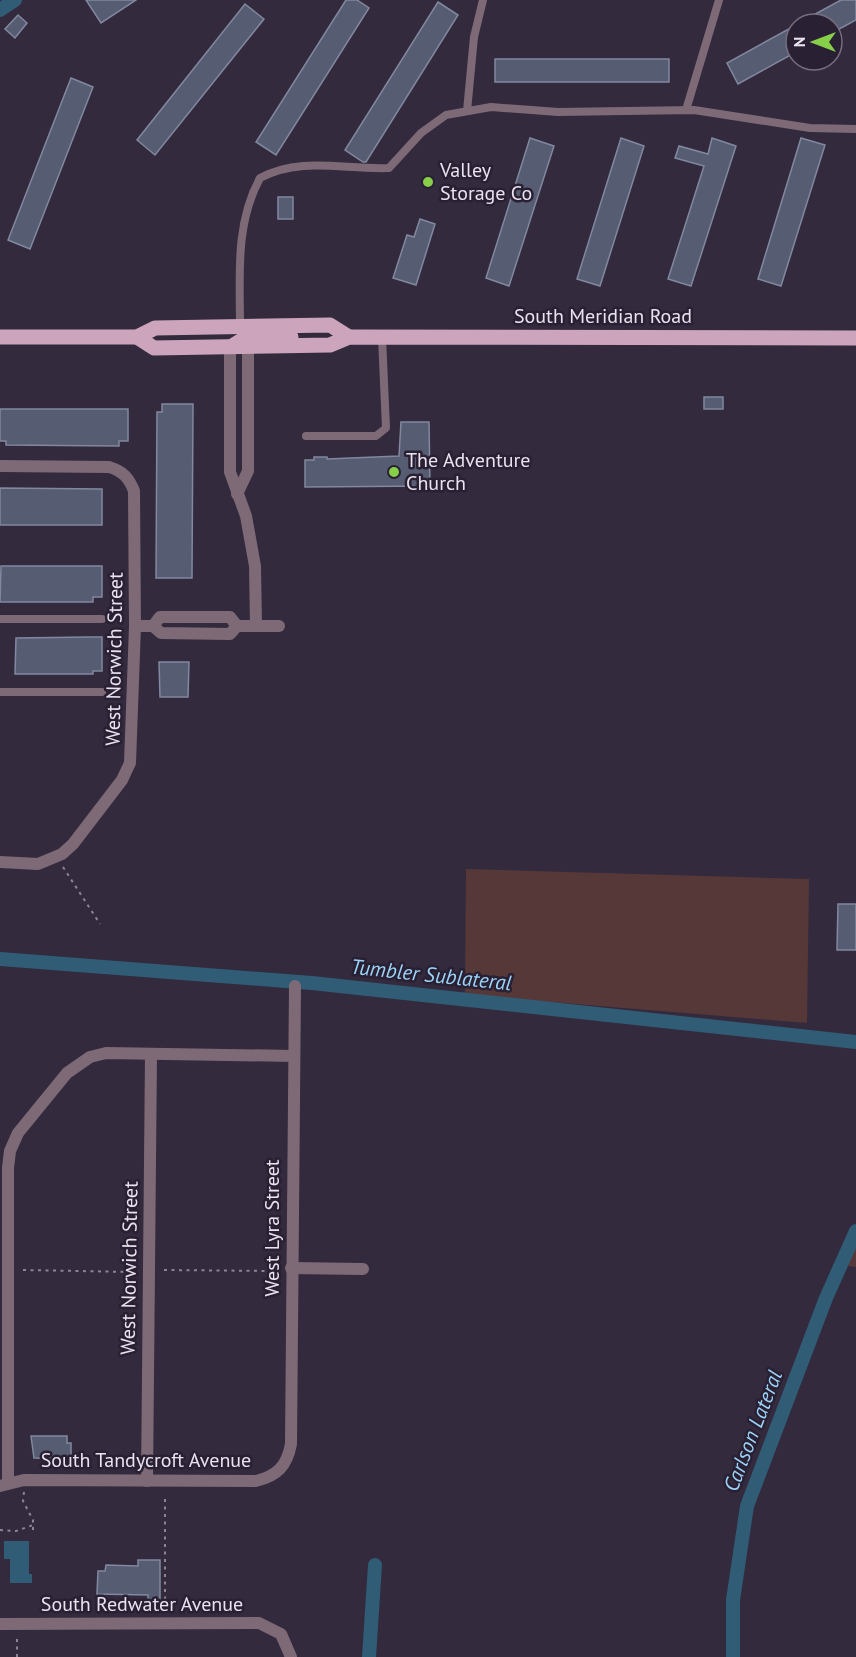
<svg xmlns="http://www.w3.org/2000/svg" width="856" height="1657" viewBox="0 0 856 1657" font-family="'PT Sans',sans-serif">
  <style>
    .green { fill: #573839 }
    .water { fill: #305c76 }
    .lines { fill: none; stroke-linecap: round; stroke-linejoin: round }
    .canal { stroke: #305c76; stroke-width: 14 }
    .building { fill: #565d72; stroke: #81889f; stroke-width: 1.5 }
    .path { stroke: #8c8595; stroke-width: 2; stroke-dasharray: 3 4.5; stroke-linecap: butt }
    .service { stroke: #7e6a76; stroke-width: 8 }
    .minor { stroke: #7e6a76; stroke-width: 12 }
    .primary { stroke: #cca5bc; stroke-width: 15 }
    .poi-dot { fill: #88cf49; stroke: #292033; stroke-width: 2 }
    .labels { text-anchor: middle; stroke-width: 5; stroke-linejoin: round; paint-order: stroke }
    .poi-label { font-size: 20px; fill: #e9e3f0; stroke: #292033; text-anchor: start }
    .street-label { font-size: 20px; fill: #e9e3f0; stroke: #292033 }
    .water-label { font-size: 21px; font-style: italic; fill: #9cd3f8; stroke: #292033 }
  </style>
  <rect width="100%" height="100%" fill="#332a3d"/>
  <g class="green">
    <path d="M 466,869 L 809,879 L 807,1023 L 465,995 Z"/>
    <path d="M 856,1239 L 856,1267 L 843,1265 Z"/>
  </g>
  <path class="water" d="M 4,1541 L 29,1541 L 29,1574 L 32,1574 L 32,1583 L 10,1583 L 10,1559 L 4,1559 Z"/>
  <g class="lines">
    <g class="canal">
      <path d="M 0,10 L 15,0"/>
      <path d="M 0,959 L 312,983 L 856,1042"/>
      <path d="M 369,1657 L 375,1565"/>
      <path d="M 733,1657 L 733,1600 L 747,1506 L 826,1298 L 856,1231"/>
    </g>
  </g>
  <g class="building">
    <path d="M 86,0 L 136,0 L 101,23 Z"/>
    <path d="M 346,0 L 357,0 L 369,8 L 276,155 L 256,142 Z"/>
    <path d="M 841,0 L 856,0 L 856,20 L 832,33 L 832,24 L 797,24 Z"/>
    <path d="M 438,2 L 458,15 L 366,162 L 363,162 L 345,150 Z"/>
    <path d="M 245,4 L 264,19 L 155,155 L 137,140 Z"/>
    <path d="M 18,15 L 27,23 L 15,38 L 5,29 Z"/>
    <path d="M 796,25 L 796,52 L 738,84 L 727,63 Z"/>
    <rect x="495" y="59" width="174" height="23"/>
    <path d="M 71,78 L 93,87 L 30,249 L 8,240 Z"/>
    <path d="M 530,138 L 554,146 L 509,286 L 486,278 Z"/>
    <path d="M 621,138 L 644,146 L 600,286 L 577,279 Z"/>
    <path d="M 712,138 L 736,146 L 691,286 L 668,279 L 704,166 L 675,158 L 679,146 L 708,154 Z"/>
    <path d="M 801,138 L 825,145 L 781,286 L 758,279 Z"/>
    <rect x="278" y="197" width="15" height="22"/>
    <path d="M 420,219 L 435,224 L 416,285 L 393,278 L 407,235 L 414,237 Z"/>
    <rect x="704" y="397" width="19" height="12"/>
    <path d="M 162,404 L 193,404 L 192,578 L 156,578 L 157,412 L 162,412 Z"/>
    <path d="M 0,409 L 128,409 L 128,441 L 119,441 L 119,446 L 6,445 L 6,441 L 0,441 Z"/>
    <path d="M 401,422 L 429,422 L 430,486 L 305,487 L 305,460 L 314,460 L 314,457 L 327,457 L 327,459 L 399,456 Z"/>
    <path d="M 0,488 L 102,489 L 102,525 L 0,525 Z"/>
    <path d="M 1,566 L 102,566 L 102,597 L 93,597 L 93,602 L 0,602 Z"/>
    <path d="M 88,637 L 102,637 L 102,671 L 93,671 L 93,674 L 15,674 L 16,638 Z"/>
    <path d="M 159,662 L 189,662 L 188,697 L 160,697 Z"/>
    <path d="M 838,904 L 856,904 L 856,950 L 837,950 Z"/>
    <path d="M 31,1436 L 67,1436 L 67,1443 L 71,1443 L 71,1459 L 34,1458 Z"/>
    <path d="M 138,1560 L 160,1560 L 160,1601 L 148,1601 L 148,1595 L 97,1594 L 98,1571 L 105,1571 L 106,1565 L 138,1566 Z"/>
  </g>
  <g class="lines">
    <g class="path">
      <path d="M 63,867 L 100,924"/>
      <path d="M 23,1270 L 133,1272"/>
      <path d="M 164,1270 L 275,1271"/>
      <path d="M 24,1492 L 23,1501 L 33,1520 L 33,1534"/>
      <path d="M 165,1499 L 165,1609"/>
      <path d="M 0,1530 L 16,1531 L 33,1525"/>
      <path d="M 17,1657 L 17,1636"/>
    </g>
    <g class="service">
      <path d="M 686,110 L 719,0"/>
      <path d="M 467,111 L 474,37 L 483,0"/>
      <path d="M 240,326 C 240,275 235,224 260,178 C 301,156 344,170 389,168 L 421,133 L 446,115 L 491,107 L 558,112 L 694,110 L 810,128 L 856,129"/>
      <path d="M 306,436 L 376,436 L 386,428 L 382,337"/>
      <path d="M 0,619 L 102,619"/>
      <path d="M 0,692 L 102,692"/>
    </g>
    <g class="minor">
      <path d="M 230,348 L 230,472 L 246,516 L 255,566 L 256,626"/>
      <path d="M 0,466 L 109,467 C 123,471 129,478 134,491 L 135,626 L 130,763 L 122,780 L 73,844 L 62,854 L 38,864 L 0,862"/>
      <path d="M 237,494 L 248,471 L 248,348"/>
      <path d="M 135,626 L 153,626 L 161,633 L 230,634 L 237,626 L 230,617 L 160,617 L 153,626"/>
      <path d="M 237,626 L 279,626"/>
      <path d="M 291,1268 L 363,1269"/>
      <path d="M 147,1481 L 151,1054"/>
      <path d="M 8,1483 L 8,1168 L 10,1151 L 18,1133 L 67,1073 L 90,1057 L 106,1053 L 294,1056"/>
      <path d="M 0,1486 L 24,1480 L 256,1481 C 277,1476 287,1466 291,1444 L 295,986"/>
      <path d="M 0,1624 L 259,1623 L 281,1634 L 291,1657"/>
    </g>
    <g class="primary">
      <path d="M 0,337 L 137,337 L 155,328 L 330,325 L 349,337"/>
      <path d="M 137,337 L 154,348 L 330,345 L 349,337 L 856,338"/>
      <path d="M 234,345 L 247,337 L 291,337"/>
    </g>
  </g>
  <g class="poi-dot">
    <circle cx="428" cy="182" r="6"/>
    <circle cx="394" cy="472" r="6"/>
  </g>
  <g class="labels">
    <g class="poi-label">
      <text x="440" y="177">Valley<tspan x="440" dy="23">Storage Co</tspan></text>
      <text x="406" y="467">The Adventure<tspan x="406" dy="23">Church</tspan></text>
    </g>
    <g class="street-label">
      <text x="603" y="323">South Meridian Road</text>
      <text transform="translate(114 659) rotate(-89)" y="7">West Norwich Street</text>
      <text transform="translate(272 1228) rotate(-90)" y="7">West Lyra Street</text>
      <text transform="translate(129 1268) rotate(-89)" y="7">West Norwich Street</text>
      <text x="146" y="1467">South Tandycroft Avenue</text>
      <text x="142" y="1611">South Redwater Avenue</text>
    </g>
    <g class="water-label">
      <text transform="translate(431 975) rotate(6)" y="7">Tumbler Sublateral</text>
      <text transform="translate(753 1431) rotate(-69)" y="7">Carlson Lateral</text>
    </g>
  </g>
  <g transform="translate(814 42) rotate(270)"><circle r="28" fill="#292033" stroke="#766e7f" stroke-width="1.5"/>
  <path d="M0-4.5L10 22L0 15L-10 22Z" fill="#88cf49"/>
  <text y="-9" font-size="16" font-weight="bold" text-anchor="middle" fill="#e9e3f0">N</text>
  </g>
</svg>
